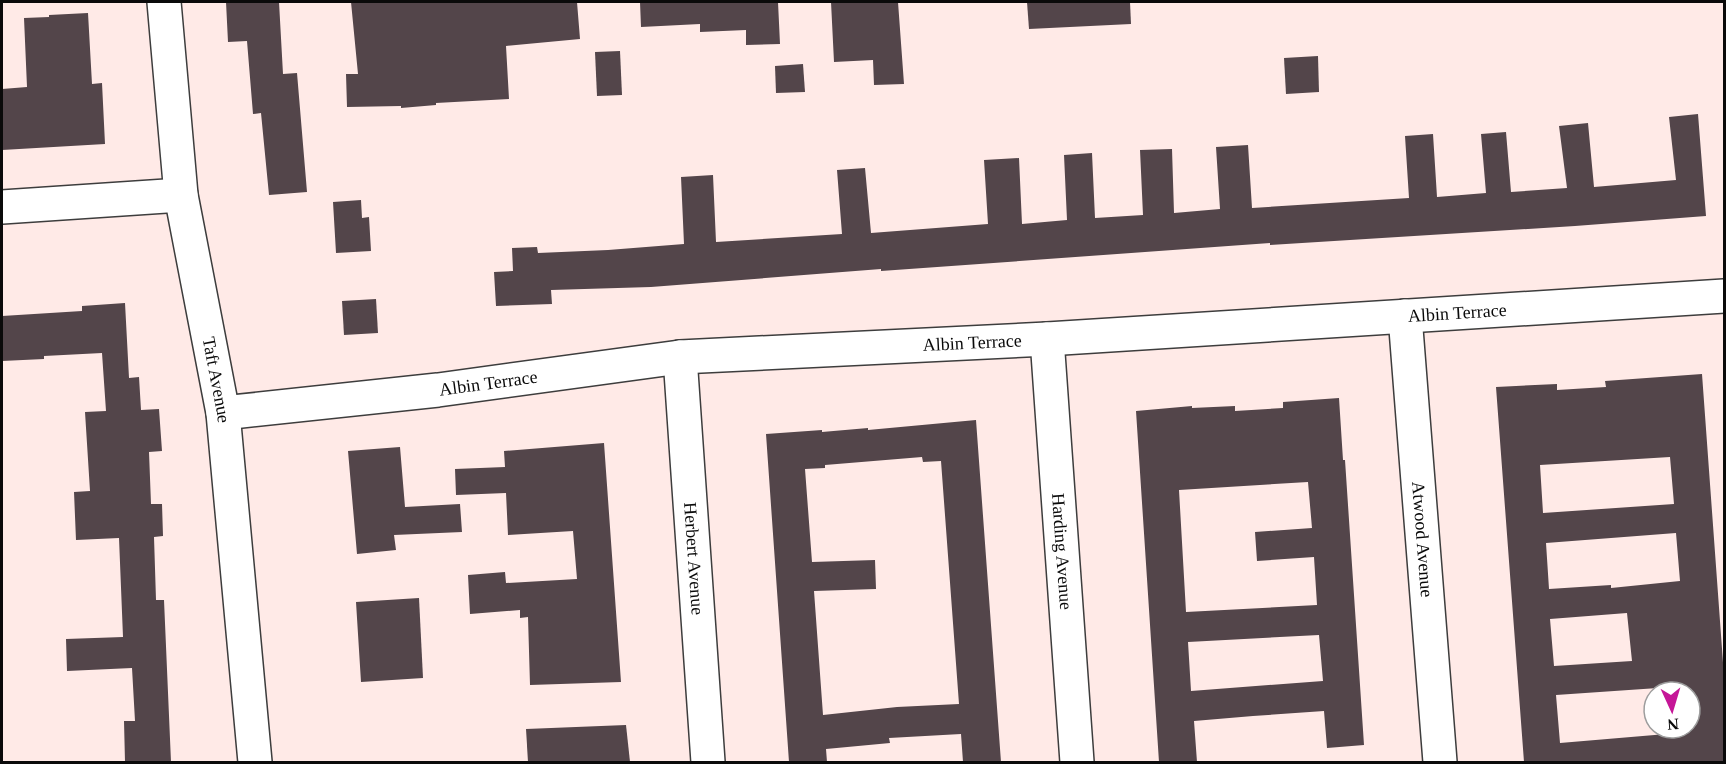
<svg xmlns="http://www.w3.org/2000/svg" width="1726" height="764" viewBox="0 0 1726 764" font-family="Georgia,serif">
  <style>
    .building { fill: #53454a; fill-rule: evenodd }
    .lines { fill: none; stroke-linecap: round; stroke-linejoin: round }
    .minor-casing { stroke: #3d3d3d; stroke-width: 36 }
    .minor { stroke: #fff; stroke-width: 33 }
    .labels { text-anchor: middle; stroke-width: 6; stroke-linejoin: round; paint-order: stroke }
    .street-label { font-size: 18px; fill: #0a0a0a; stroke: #fff }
  </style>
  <rect width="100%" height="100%" fill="#ffeae7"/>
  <g class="building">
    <path d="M 226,2 L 279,2 L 283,74 L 297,73 L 307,192 L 269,195 L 261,113 L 253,114 L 247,41 L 228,42 Z"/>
    <path d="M 351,2 L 577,2 L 580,39 L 506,46 L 509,99 L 436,103 L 436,105 L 401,108 L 401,106 L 347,107 L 346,74 L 358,74 Z"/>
    <path d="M 640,2 L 778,2 L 780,44 L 746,45 L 746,30 L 700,32 L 700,24 L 641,27 Z"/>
    <path d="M 831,2 L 898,2 L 904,84 L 874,85 L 873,60 L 834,62 Z"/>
    <path d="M 1027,2 L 1130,2 L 1131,24 L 1029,29 Z"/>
    <path d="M 88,13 L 92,84 L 102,83 L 105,144 L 2,150 L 2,89 L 27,87 L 24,18 L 49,17 L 49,15 Z"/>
    <path d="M 620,51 L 622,95 L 597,96 L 595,52 Z"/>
    <path d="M 1318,56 L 1319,92 L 1286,94 L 1284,58 Z"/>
    <path d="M 803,64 L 805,92 L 776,93 L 775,66 Z"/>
    <path d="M 1698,114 L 1706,216 L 1575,226 L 1270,245 L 1270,243 L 881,271 L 881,269 L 651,287 L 551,290 L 552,304 L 496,306 L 494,272 L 513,271 L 512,248 L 537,247 L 538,253 L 608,250 L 684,244 L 681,177 L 713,175 L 716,242 L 842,234 L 837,170 L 865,168 L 871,233 L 988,224 L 984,160 L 1019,158 L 1022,224 L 1067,220 L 1064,155 L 1092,153 L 1095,218 L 1143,215 L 1140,150 L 1172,149 L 1174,213 L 1220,209 L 1216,147 L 1248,145 L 1252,208 L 1409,198 L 1405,136 L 1433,134 L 1437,197 L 1486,193 L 1481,134 L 1506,132 L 1511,192 L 1567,188 L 1559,126 L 1588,123 L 1594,187 L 1676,180 L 1669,117 Z"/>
    <path d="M 361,200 L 362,218 L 369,217 L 371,251 L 336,253 L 333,202 Z"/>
    <path d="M 376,299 L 378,333 L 344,335 L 342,301 Z"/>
    <path d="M 125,303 L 129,378 L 139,377 L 141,410 L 159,409 L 162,451 L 149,452 L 151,504 L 162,504 L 163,536 L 154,537 L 156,600 L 164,600 L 171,762 L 125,762 L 124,721 L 135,721 L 132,668 L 67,671 L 66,639 L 123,637 L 119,538 L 76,540 L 74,492 L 90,491 L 85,412 L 106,411 L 102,353 L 44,356 L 44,359 L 2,361 L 2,316 L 82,311 L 82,306 Z"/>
    <path d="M 1702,374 L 1725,690 L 1725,762 L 1524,762 L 1496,387 L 1557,384 L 1557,390 L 1606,387 L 1605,381 ZM 1670,457 L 1674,504 L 1543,513 L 1540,465 ZM 1676,533 L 1680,581 L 1611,588 L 1611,585 L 1549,589 L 1546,543 ZM 1627,613 L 1632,661 L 1554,666 L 1550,619 ZM 1687,686 L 1687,692 L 1690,692 L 1690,732 L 1560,743 L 1556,695 Z"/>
    <path d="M 1339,398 L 1343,460 L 1345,460 L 1364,745 L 1327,748 L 1324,711 L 1253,716 L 1194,721 L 1197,762 L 1159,762 L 1136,411 L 1192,406 L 1192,408 L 1235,406 L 1235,411 L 1283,408 L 1283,402 ZM 1308,482 L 1312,528 L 1255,532 L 1257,561 L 1314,557 L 1317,605 L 1186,612 L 1179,490 ZM 1319,635 L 1323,681 L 1191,691 L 1188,642 Z"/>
    <path d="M 976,420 L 1001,762 L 963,762 L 961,734 L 889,738 L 890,743 L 826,749 L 827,762 L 789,762 L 766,434 L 822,430 L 822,432 L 868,428 L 868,430 ZM 922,457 L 923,462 L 941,461 L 959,704 L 897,707 L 823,715 L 814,591 L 876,589 L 875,560 L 812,562 L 805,469 L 825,468 L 825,465 Z"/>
    <path d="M 604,443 L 621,682 L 530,685 L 528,617 L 520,618 L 520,610 L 470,614 L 468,575 L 505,572 L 506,583 L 577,579 L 573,531 L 508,535 L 506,493 L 456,495 L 455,469 L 505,467 L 504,451 Z"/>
    <path d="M 400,447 L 405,507 L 460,504 L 462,532 L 394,535 L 396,550 L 357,554 L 348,451 Z"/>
    <path d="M 419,598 L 423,678 L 361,682 L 356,602 Z"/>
    <path d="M 626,725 L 630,762 L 528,762 L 526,729 Z"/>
  </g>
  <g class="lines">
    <defs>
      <g id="minor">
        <path id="s1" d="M 164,2 L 181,195 L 223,413 L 255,762"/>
        <path d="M 2,207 L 181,195"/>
        <path id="s2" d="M 1405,316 L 1440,762"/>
        <path id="s3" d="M 1047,339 L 1077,762"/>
        <path id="s4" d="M 680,357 L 708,762"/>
        <path id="s5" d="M 223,413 L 438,390 L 680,357 L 1047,339 L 1724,296"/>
      </g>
    </defs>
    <use href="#minor" class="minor-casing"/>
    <use href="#minor" class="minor"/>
  </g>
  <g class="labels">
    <g class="street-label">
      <text dy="6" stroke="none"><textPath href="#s5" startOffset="1239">Albin Terrace</textPath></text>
      <text dy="6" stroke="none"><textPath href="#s5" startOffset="753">Albin Terrace</textPath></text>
      <text dy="6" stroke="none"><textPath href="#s1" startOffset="382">Taft Avenue</textPath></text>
      <text dy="6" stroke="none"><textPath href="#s5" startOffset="267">Albin Terrace</textPath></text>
      <text dy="6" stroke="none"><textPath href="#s2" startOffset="224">Atwood Avenue</textPath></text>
      <text dy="6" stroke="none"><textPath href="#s3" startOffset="213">Harding Avenue</textPath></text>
      <text dy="6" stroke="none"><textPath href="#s4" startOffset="202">Herbert Avenue</textPath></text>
    </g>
  </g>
  <rect width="1726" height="764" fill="none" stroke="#0a0a0a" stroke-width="6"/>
  <g transform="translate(1672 710) rotate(176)"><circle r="28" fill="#ffffff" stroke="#9d9d9d" stroke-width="1.5"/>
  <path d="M0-4.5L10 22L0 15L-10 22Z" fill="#c51697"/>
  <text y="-9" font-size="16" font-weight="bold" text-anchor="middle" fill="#0a0a0a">N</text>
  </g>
</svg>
